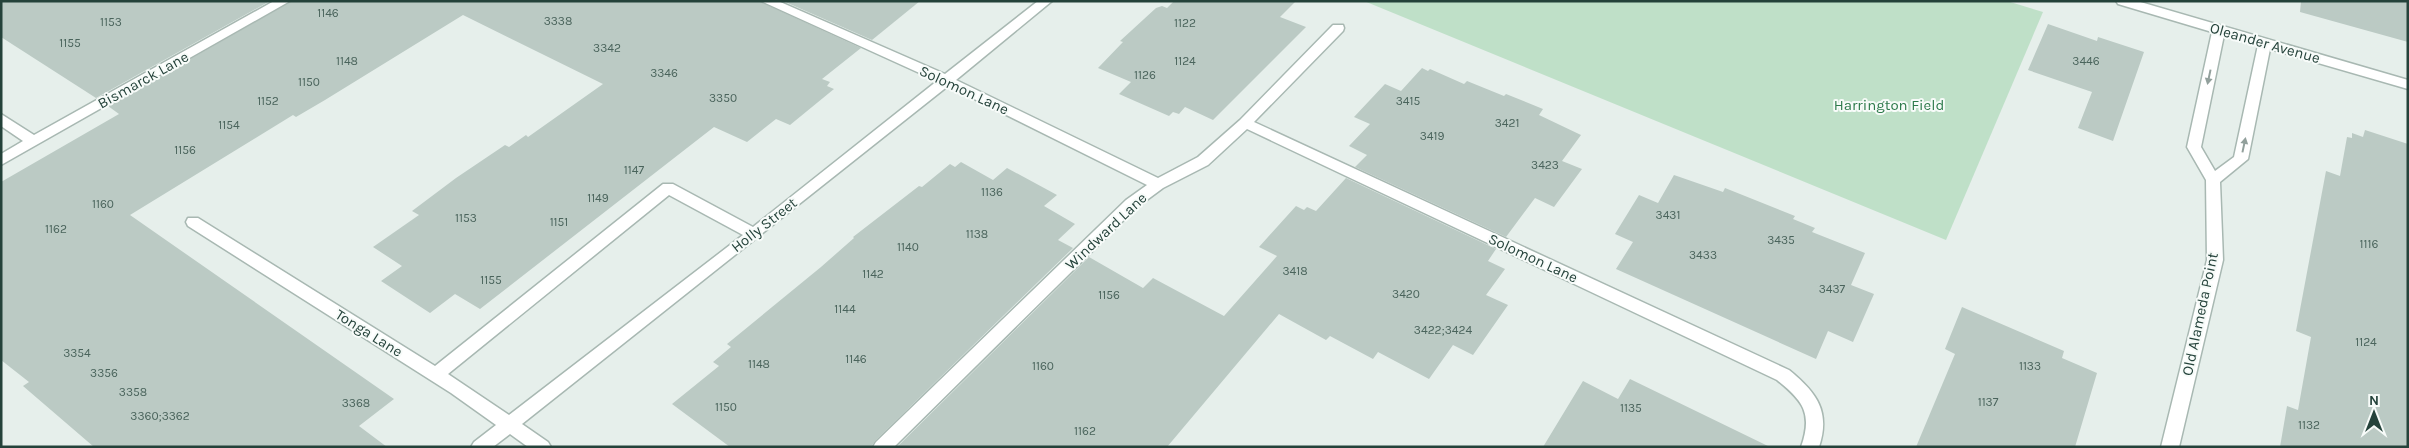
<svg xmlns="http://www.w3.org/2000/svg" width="2409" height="448" viewBox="0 0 2409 448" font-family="Karla,sans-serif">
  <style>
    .green { fill: #bfe0c8 }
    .building { fill: #bbcac4 }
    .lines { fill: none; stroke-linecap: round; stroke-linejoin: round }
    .minor-casing { stroke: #a8b8b2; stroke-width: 3 }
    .minor { fill: #fff; fill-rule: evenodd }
    .oneway { fill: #92a09c }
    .labels { text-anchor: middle; stroke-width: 4; stroke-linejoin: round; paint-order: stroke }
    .number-label { font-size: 12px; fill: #4a645c }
    .street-label { font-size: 15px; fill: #24423a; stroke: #f7fbf9 }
    .park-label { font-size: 15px; fill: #2d7a4b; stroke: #f7fbf9 }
  </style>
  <rect width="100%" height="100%" fill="#e6efeb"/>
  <path class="green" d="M 1364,1 L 2007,1 L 2043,12 L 1946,240 Z"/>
  <g class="building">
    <path d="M 1,1 L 270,1 L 96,98 L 1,37 Z"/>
    <path d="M 292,1 L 759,1 L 861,48 L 822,79 L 830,82 L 827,86 L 834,89 L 790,125 L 776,119 L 747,142 L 714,127 L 480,309 L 455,294 L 430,313 L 381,281 L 402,266 L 373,247 L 419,215 L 412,211 L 456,178 L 505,145 L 509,147 L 526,135 L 528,137 L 603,84 L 463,15 L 325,100 L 296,117 L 293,115 L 130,215 L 394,399 L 359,426 L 387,447 L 94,447 L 23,386 L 29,382 L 1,360 L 1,182 L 119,114 L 108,106 Z"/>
    <path d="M 783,1 L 920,1 L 872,40 Z"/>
    <path d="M 1174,1 L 1296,1 L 1280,17 L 1306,27 L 1213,120 L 1185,107 L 1179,114 L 1173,112 L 1169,116 L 1119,94 L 1131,82 L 1098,68 L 1123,42 L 1120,41 L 1156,8 L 1162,6 L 1167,8 Z"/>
    <path d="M 2301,1 L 2408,1 L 2408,42 L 2300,12 Z"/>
    <path d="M 2048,24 L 2097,41 L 2098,37 L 2144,52 L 2113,141 L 2078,128 L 2092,92 L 2028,70 Z"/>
    <path d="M 1422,68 L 1428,71 L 1430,69 L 1464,84 L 1467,81 L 1504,96 L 1506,94 L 1543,109 L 1539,115 L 1581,135 L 1562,161 L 1582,169 L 1554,207 L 1535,198 L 1506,237 L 1355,167 L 1367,155 L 1349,146 L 1370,124 L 1354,117 L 1385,84 L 1401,91 Z"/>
    <path d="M 2365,130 L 2408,144 L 2408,447 L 2280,447 L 2287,406 L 2298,410 L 2311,337 L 2296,331 L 2326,171 L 2340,176 L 2347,137 L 2352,138 L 2352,133 L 2363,137 Z"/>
    <path d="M 961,162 L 993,180 L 1007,168 L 1057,195 L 1044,206 L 1075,224 L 1058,240 L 1073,248 L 875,441 L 871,447 L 730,447 L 672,404 L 719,366 L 713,362 L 731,347 L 727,344 L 821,267 L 854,238 L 853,237 L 919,186 L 922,187 L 950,164 L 955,167 Z"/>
    <path d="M 1674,175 L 1723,192 L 1725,188 L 1795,216 L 1793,219 L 1815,228 L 1812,232 L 1865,253 L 1851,285 L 1874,294 L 1853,342 L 1828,331 L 1816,359 L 1616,269 L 1633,242 L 1615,234 L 1639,195 L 1658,203 Z"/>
    <path d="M 1346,178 L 1496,249 L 1488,261 L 1505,269 L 1486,295 L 1508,305 L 1473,355 L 1453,345 L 1429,379 L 1378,352 L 1373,359 L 1330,336 L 1326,340 L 1279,314 L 1167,447 L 897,447 L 1089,257 L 1143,288 L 1153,278 L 1224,316 L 1277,256 L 1259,247 L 1296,206 L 1304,210 L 1307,207 L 1316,211 Z"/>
    <path d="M 1962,307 L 2064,351 L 2062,358 L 2097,373 L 2075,447 L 1916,447 L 1955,354 L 1945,349 Z"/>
    <path d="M 1630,379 L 1770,447 L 1543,447 L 1583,381 L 1618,399 Z"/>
  </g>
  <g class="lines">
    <defs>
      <g id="minor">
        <path d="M 274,1 L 290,1 L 1,165 L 1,154 L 23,141 L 1,126 L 1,114 L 34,135 Z"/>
        <path d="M 761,1 L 778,1 L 945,74 L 1038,1 L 1052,1 L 956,80 L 1158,178 L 1198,157 L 1240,120 L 1333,25 L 1343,25 L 1344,28 L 1343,31 L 1254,122 L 1789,370 C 1816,392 1831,411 1819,447 L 1801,447 C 1813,413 1803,401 1777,380 L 1247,129 L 1208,165 L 1163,188 L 1136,208 L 894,447 L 873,447 L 876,442 L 1126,200 L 1147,185 L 948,86 L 522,424 L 548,442 L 551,447 L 528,447 L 510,434 L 493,447 L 471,447 L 474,442 L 496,425 L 451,393 L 188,226 L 186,222 L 188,218 L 198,218 L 435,366 L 663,184 L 673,184 L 753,227 L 937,81 ZM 669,195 L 743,235 L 509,415 L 448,374 Z"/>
        <path d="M 2116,1 L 2137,1 L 2408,80 L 2408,89 L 2270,49 L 2248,159 L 2220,182 L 2223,260 L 2179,447 L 2161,447 L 2207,260 L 2206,180 L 2187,147 L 2212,32 L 2118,4 ZM 2224,35 L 2258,45 L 2234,157 L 2215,171 L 2201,147 Z"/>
      </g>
    </defs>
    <use href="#minor" class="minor-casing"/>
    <use href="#minor" class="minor"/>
  </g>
  <defs><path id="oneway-solid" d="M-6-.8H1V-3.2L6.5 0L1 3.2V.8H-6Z" transform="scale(1.25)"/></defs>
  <g class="oneway">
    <use href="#oneway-solid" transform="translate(2209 77) rotate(102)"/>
    <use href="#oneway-solid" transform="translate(2244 145) rotate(-78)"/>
  </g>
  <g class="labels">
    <g class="number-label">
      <text x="328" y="17">1146</text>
      <text x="558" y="25">3338</text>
      <text x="111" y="26">1153</text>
      <text x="1185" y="27">1122</text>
      <text x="70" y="47">1155</text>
      <text x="607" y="52">3342</text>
      <text x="347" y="65">1148</text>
      <text x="1185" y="65">1124</text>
      <text x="2086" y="65">3446</text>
      <text x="664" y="77">3346</text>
      <text x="1145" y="79">1126</text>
      <text x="309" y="86">1150</text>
      <text x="723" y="102">3350</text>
      <text x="268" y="105">1152</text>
      <text x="1408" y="105">3415</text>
      <text x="1507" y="127">3421</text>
      <text x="229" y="129">1154</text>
      <text x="1432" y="140">3419</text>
      <text x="185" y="154">1156</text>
      <text x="1545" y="169">3423</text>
      <text x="634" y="174">1147</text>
      <text x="992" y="196">1136</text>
      <text x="598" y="202">1149</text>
      <text x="103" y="208">1160</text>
      <text x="1668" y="219">3431</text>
      <text x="466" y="222">1153</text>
      <text x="559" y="226">1151</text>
      <text x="56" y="233">1162</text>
      <text x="977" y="238">1138</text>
      <text x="1781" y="244">3435</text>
      <text x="2369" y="248">1116</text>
      <text x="908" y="251">1140</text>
      <text x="1703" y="259">3433</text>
      <text x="1295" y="275">3418</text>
      <text x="873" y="278">1142</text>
      <text x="491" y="284">1155</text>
      <text x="1832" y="293">3437</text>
      <text x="1406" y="298">3420</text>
      <text x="1109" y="299">1156</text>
      <text x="845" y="313">1144</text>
      <text x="1443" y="334">3422;3424</text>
      <text x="2366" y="346">1124</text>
      <text x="77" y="357">3354</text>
      <text x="856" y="363">1146</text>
      <text x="759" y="368">1148</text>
      <text x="1043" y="370">1160</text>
      <text x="2030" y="370">1133</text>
      <text x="104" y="377">3356</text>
      <text x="133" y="396">3358</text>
      <text x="1988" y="406">1137</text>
      <text x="356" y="407">3368</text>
      <text x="726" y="411">1150</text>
      <text x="1631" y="412">1135</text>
      <text x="160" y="420">3360;3362</text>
      <text x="2309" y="429">1132</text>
      <text x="1085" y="435">1162</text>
    </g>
    <g class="street-label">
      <text transform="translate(2265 43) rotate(16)" y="5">Oleander Avenue</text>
      <text transform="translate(143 80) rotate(-29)" y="5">Bismarck Lane</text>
      <text transform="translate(964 90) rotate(25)" y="5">Solomon Lane</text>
      <text transform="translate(764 225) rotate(-38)" y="5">Holly Street</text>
      <text transform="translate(1106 231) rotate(-43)" y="5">Windward Lane</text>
      <text transform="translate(1533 258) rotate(25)" y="5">Solomon Lane</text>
      <text transform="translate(2200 314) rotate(-78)" y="5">Old Alameda Point</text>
      <text transform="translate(369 333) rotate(32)" y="5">Tonga Lane</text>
    </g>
    <g class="park-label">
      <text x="1889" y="110">Harrington Field</text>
    </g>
  </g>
  <rect width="2409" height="448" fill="none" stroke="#24423a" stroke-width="5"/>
  <g transform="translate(2374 413)" stroke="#f7fbf9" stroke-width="4" paint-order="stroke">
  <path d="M0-4L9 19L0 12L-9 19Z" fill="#24423a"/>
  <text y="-8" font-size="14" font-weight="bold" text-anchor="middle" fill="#24423a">N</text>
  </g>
</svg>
